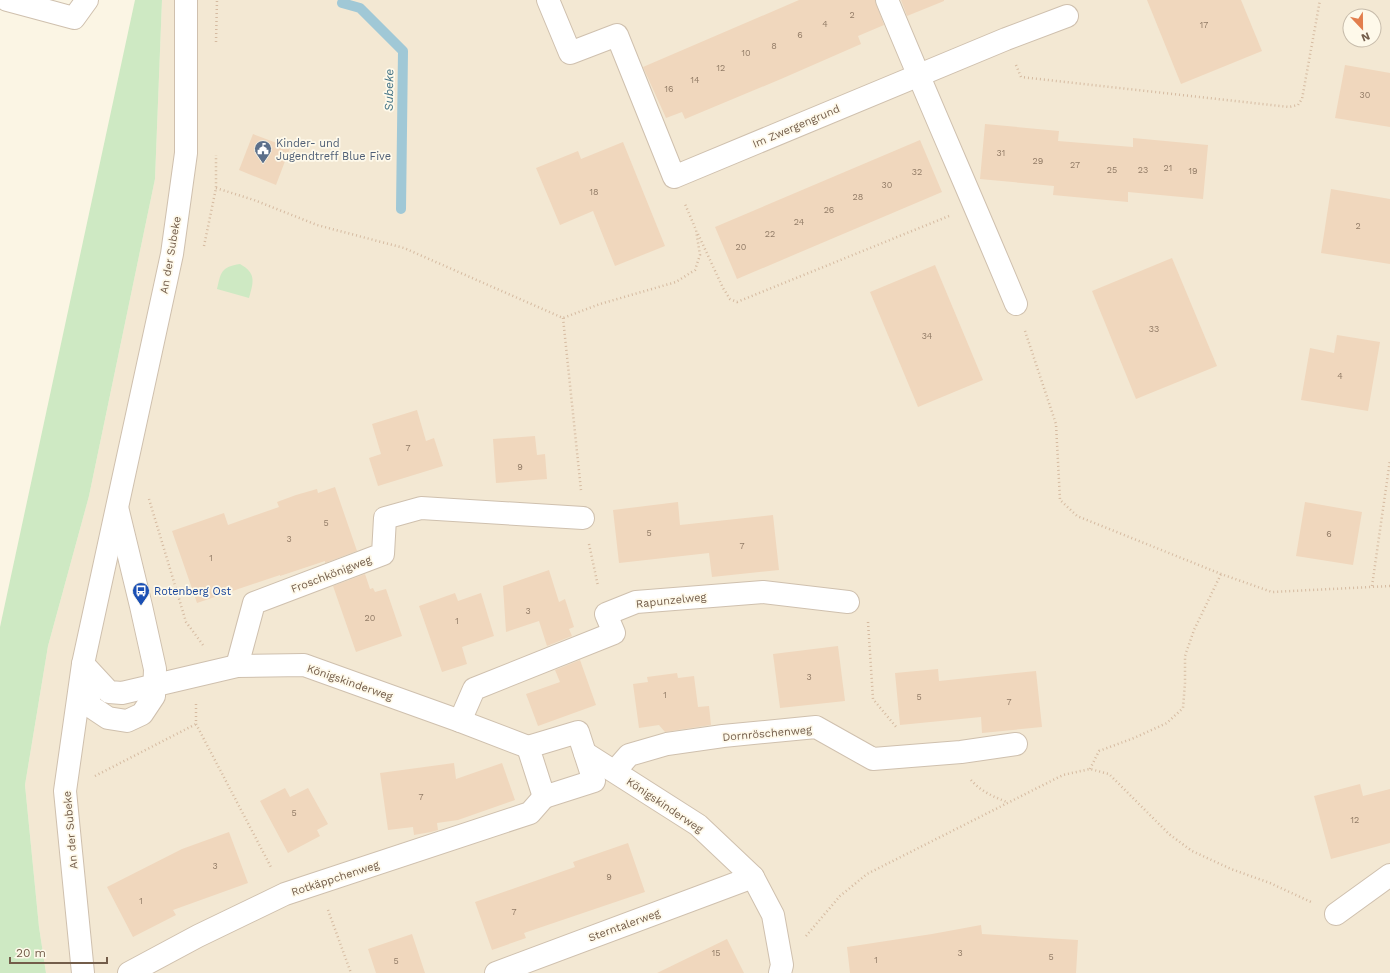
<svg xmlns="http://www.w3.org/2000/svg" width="1390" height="973" viewBox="0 0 1390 973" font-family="'Work Sans',sans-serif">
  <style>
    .residential { fill: #f3e8d3; fill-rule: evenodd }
    .green { fill: #cee9c3 }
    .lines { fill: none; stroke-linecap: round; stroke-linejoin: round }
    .stream { stroke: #a0c8d6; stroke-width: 10 }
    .building { fill: #f0d7bd }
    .minor-casing { stroke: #cfc0ae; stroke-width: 24 }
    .path { stroke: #d5baa0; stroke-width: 2.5; stroke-dasharray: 1 3; stroke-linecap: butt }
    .minor { stroke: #fff; stroke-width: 22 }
    .labels { text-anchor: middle; stroke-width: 3.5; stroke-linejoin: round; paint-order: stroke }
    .number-label { font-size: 9px; fill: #927c67 }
    .street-label { font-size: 11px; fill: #735d4a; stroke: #fef9ea }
    .service-label { font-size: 11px; fill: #4e5e75; stroke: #fef9ea; text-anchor: start }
    .transit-label { font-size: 11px; fill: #164399; stroke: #fef9ea; text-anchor: start }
    .water-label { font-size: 12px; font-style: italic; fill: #457486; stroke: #fef9ea }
  </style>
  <rect width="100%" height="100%" fill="#fbf5e4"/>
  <path class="residential" d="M 162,0 L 1390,0 L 1390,973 L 46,973 L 39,927 L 25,785 L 48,646 L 89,496 L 155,179 ZM 1350,16 L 1374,16 L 1374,40 L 1350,40 Z"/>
  <g class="green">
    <path d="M 135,0 L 162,0 L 155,179 L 89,496 L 48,646 L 25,785 L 39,927 L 46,973 L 0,973 L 0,627 Z"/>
    <path d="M 240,264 C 256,273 254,281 249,298 L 217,289 C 221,272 221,267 240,264 Z"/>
  </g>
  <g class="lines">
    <path class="stream" d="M 342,3 L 360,8 L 403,51 L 401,209"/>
  </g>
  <g class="building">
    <path d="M 799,0 L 875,0 L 884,25 L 858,36 L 861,44 L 781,79 L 685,119 L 682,112 L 666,118 L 643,67 Z"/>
    <path d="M 901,0 L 944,0 L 944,1 L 907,16 Z"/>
    <path d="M 1147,0 L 1241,0 L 1262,51 L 1181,84 Z"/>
    <path d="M 1345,65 L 1390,73 L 1390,127 L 1335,118 Z"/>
    <path d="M 985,124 L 1059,131 L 1058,141 L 1095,144 L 1133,147 L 1133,138 L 1208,145 L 1203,199 L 1128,192 L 1128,202 L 1053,195 L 1054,186 L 980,179 Z"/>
    <path d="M 253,134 L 290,148 L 276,185 L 239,170 Z"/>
    <path d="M 920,140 L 942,192 L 737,279 L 715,227 Z"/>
    <path d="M 623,142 L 665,246 L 615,266 L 593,211 L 560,225 L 536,168 L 578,151 L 581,159 Z"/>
    <path d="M 1331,189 L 1390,199 L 1390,264 L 1321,253 Z"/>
    <path d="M 1172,258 L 1217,366 L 1136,399 L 1092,291 Z"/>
    <path d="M 935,265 L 983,380 L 918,407 L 870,292 Z"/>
    <path d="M 1337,335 L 1380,342 L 1368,411 L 1301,400 L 1310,348 L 1334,353 Z"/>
    <path d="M 417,410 L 426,441 L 434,438 L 443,466 L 378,486 L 369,458 L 381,454 L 372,424 Z"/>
    <path d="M 535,436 L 537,455 L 545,454 L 547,479 L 496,483 L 493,439 Z"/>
    <path d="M 335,487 L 357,551 L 325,563 L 325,561 L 280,576 L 280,575 L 197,603 L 172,531 L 224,513 L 228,525 L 279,507 L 277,502 L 296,495 L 317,489 L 318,493 Z"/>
    <path d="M 678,502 L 680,525 L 773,515 L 779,570 L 712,577 L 709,553 L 619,563 L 613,510 Z"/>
    <path d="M 1305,502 L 1362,512 L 1353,565 L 1296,556 Z"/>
    <path d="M 549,570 L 559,602 L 565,599 L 574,627 L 569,629 L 572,636 L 547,646 L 539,621 L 506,632 L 503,586 Z"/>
    <path d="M 365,574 L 370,589 L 373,588 L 375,592 L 386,589 L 402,636 L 356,652 L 333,586 Z"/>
    <path d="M 455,593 L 458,601 L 481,593 L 494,636 L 462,647 L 467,664 L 442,672 L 419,606 Z"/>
    <path d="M 838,646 L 845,701 L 780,708 L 773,654 Z"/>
    <path d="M 580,660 L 596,705 L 538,726 L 526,694 L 560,682 L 555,670 Z"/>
    <path d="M 938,669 L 939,681 L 1036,671 L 1042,727 L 982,733 L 981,717 L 900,725 L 895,673 Z"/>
    <path d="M 677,673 L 678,678 L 694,676 L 698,707 L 709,706 L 711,725 L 665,732 L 659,725 L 639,728 L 633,684 L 648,682 L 647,677 Z"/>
    <path d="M 454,763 L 456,779 L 502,763 L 515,800 L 458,820 L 437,823 L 438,830 L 431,832 L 414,835 L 413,827 L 388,830 L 380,773 Z"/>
    <path d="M 1360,784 L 1363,796 L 1390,789 L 1390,843 L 1331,859 L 1314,796 Z"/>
    <path d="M 285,788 L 290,797 L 308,788 L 328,824 L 317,830 L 320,836 L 288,853 L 260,801 Z"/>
    <path d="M 229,832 L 248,883 L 173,910 L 176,915 L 133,937 L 107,887 L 182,849 Z"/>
    <path d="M 628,843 L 645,892 L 524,933 L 526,938 L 492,950 L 475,902 L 575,867 L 573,862 Z"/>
    <path d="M 981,925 L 982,934 L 1078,940 L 1076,973 L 850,973 L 847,947 L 932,934 Z"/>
    <path d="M 412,934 L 425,973 L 376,973 L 368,949 Z"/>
    <path d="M 727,939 L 744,973 L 657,973 Z"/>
  </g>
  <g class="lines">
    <defs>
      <g id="minor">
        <path d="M 7,0 L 74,18 L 87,0"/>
        <path d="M 548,0 L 570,53 L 617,35 L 674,177 L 1006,39 L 1067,16"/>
        <path d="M 887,0 C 929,102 974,203 1016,304"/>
        <path d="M 83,664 L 109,692 L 122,693 L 237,666 L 304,665 L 460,721 L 528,747"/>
        <path d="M 237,666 L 254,603 L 383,554 L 385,518 L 421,508 L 583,518"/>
        <path d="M 86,679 L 90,706 L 108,718 L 127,721 L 142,714 L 154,696 L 155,669 L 141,606 L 118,511"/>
        <path d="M 460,721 L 474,689 L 614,633 L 606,614 L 636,602 L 763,592 L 848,602"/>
        <path d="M 578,732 L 594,781 L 544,797 L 528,747 Z"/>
        <path d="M 585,753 L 698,825 L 753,877 L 773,915 L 782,965 L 780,973"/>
        <path d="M 615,771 L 629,755 L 667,744 L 723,736 L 816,727 L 873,759 L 961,752 L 1016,744"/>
        <path d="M 1336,914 L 1390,875"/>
        <path d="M 83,973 L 65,791 L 83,664 L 172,254 L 186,153 L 186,0"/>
        <path d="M 129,973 L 198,936 L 285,894 L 530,813 L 544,797"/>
        <path d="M 496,973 L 753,877"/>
      </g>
    </defs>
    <use href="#minor" class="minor-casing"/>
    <g class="path">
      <path d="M 216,42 L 217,0"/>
      <path d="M 1016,65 L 1021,77 L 1289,107 L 1298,105 L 1302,99 L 1320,0"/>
      <path d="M 216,188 L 254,200 L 317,225 L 404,248 L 563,318 L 600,304 L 676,282 L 695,270 L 700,255 L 696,230 L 685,204"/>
      <path d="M 698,234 L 723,288 L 730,299 L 737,302 L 949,216"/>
      <path d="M 204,246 L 216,188 L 216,155"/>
      <path d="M 563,318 L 581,490"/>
      <path d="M 1025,331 L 1056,424 L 1060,500 L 1077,516 L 1221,574 L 1272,592 L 1390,586"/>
      <path d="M 149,499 L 186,622 L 203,645"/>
      <path d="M 589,544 L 598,586"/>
      <path d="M 1372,586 L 1390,460"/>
      <path d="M 868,622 L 873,699 L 897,728"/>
      <path d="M 196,704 L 196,724 L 272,869"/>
      <path d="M 1090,769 L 1099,751 L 1134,738 L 1167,723 L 1183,708 L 1185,683 L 1185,656 L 1194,630 L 1221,574"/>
      <path d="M 95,776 L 196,724"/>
      <path d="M 971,780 C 980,791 994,797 1007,802"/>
      <path d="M 328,910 L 351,973"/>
      <path d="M 806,936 L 840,896 L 867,874 L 1063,775 L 1090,769 L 1109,774 L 1169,834 L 1192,851 L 1231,869 L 1270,883 L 1311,902"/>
    </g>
    <use href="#minor" class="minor"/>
  </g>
  <defs>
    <symbol id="civic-pin" viewBox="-11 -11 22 30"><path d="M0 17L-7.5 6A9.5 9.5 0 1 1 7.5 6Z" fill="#5c6f8a" stroke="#fef9ea"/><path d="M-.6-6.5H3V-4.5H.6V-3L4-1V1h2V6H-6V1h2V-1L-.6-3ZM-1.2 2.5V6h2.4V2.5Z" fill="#fff"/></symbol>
    <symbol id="bus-pin" viewBox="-11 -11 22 30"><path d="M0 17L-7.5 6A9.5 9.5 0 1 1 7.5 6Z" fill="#1a4fb4" stroke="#fef9ea"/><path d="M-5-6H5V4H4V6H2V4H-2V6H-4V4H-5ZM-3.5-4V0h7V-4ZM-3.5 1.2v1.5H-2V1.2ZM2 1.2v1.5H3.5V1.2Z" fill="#fff"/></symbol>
  </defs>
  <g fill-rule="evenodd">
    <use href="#civic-pin" x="253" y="139" width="20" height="27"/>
    <use href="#bus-pin" x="131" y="581" width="20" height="27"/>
  </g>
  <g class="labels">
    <g class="number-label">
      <text x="852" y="18">2</text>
      <text x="825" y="27">4</text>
      <text x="1204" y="28">17</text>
      <text x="800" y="38">6</text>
      <text x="774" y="49">8</text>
      <text x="746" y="56">10</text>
      <text x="721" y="71">12</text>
      <text x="695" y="83">14</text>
      <text x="669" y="92">16</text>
      <text x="1365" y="98">30</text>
      <text x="1001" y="156">31</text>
      <text x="1038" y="164">29</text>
      <text x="1075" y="168">27</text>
      <text x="1168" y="171">21</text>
      <text x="1112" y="173">25</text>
      <text x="1143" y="173">23</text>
      <text x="1193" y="174">19</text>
      <text x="917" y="175">32</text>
      <text x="887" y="188">30</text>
      <text x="594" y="195">18</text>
      <text x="858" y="200">28</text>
      <text x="829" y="213">26</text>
      <text x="799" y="225">24</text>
      <text x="1358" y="229">2</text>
      <text x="770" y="237">22</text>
      <text x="741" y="250">20</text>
      <text x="1154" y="332">33</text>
      <text x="927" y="339">34</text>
      <text x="1340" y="379">4</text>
      <text x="408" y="451">7</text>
      <text x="520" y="470">9</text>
      <text x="326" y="526">5</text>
      <text x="649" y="536">5</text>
      <text x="1329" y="537">6</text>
      <text x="289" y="542">3</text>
      <text x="742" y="549">7</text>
      <text x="211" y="561">1</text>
      <text x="528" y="614">3</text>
      <text x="370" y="621">20</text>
      <text x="457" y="624">1</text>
      <text x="809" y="680">3</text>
      <text x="665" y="698">1</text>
      <text x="919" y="700">5</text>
      <text x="1009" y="705">7</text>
      <text x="421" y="800">7</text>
      <text x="294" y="816">5</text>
      <text x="1355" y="823">12</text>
      <text x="215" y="869">3</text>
      <text x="609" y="880">9</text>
      <text x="141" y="904">1</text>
      <text x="514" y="915">7</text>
      <text x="716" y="956">15</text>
      <text x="960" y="956">3</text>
      <text x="1051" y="960">5</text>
      <text x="876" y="963">1</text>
      <text x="396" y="964">5</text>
    </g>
    <g class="street-label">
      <text transform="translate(796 126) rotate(-23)" y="4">Im Zwergengrund</text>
      <text transform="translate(170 255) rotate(-80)" y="4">An der Subeke</text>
      <text transform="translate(331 574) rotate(-21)" y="4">Froschkönigweg</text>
      <text transform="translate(671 600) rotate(-6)" y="4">Rapunzelweg</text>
      <text transform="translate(350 682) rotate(19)" y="4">Königskinderweg</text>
      <text transform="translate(767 733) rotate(-5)" y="4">Dornröschenweg</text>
      <text transform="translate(665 805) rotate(34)" y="4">Königskinderweg</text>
      <text transform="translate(70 830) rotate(-95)" y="4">An der Subeke</text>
      <text transform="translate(335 878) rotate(-18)" y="4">Rotkäppchenweg</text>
      <text transform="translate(624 925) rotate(-20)" y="4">Sterntalerweg</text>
    </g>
    <g class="service-label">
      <text x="276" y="147">Kinder- und<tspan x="276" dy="13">Jugendtreff Blue Five</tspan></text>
    </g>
    <g class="transit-label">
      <text x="154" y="595">Rotenberg Ost</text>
    </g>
    <g class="water-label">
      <text transform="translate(389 90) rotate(-89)" y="4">Subeke</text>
    </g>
  </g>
  <g transform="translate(1362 28) rotate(158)"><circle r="19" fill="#fef9ea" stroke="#c6bbaa"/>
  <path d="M0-3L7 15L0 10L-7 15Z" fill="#e27e4d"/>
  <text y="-6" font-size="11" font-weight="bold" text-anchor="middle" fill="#735d4a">N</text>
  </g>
  <path d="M10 957v6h97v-6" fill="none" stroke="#735d4a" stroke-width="2"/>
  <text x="16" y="957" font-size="12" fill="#735d4a" stroke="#fef9ea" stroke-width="3" paint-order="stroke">20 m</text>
</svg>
